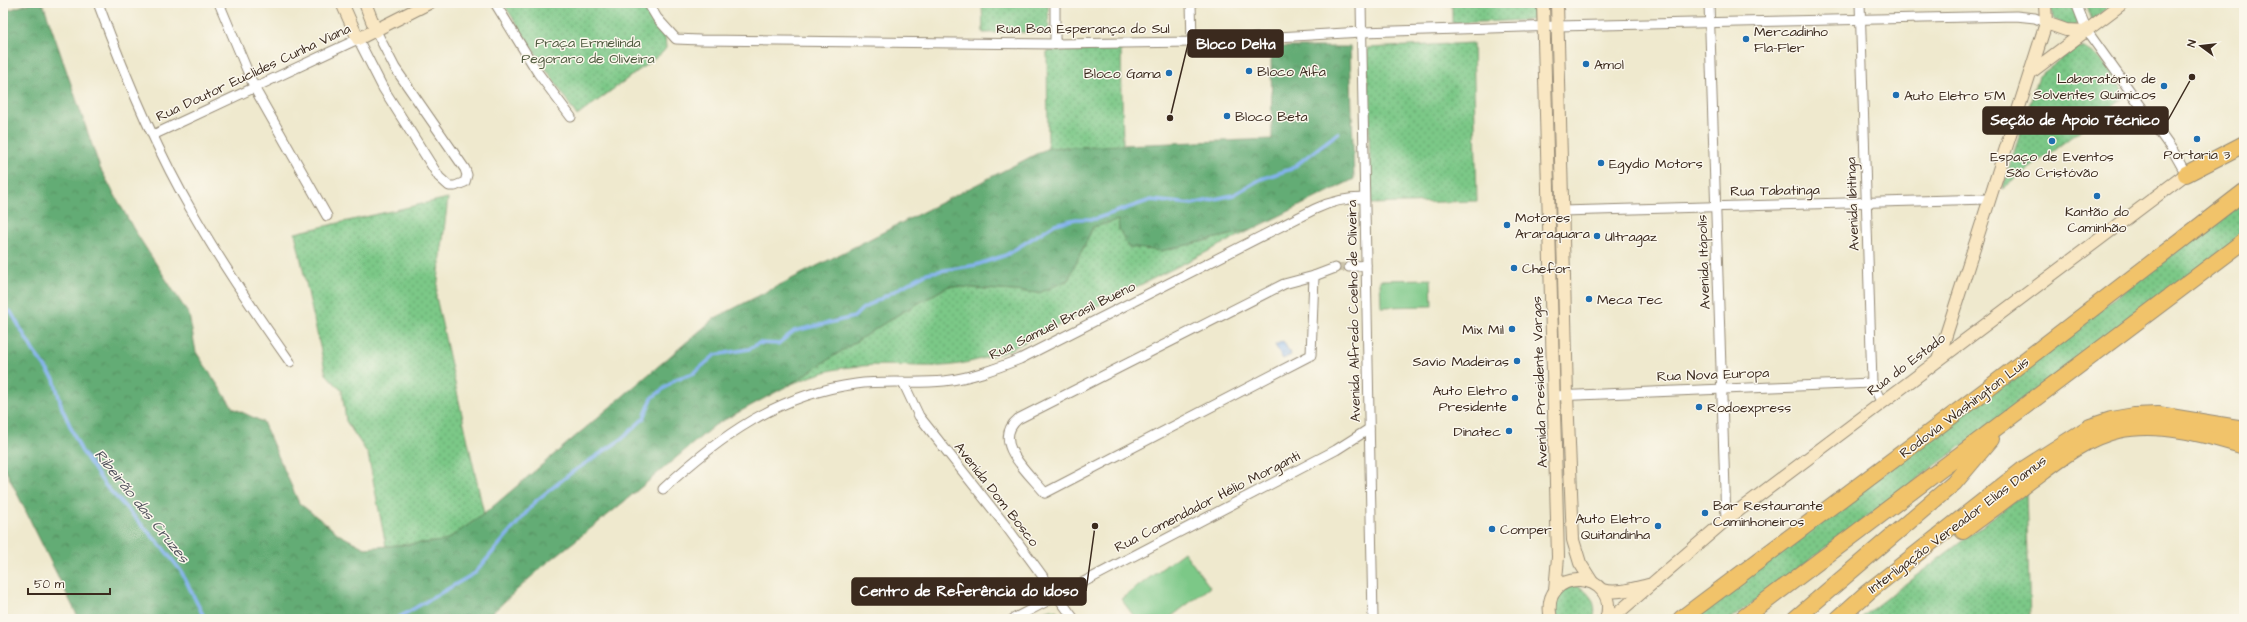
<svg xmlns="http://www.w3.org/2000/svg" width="2247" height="622" viewBox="0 0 2247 622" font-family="'Architects Daughter',sans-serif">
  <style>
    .grass { fill: url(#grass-dots); stroke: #5b7952 }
    .forest { fill: url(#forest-crowns); stroke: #506b49 }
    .pitch { fill: #7bc887; stroke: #5b7952 }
    .water { fill: url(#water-waves); stroke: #606f87 }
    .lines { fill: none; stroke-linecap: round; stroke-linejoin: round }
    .stream { stroke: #85b4f0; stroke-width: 3.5 }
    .street-tunnel { stroke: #cbc3ab; stroke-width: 9; stroke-dasharray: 9 4.5; stroke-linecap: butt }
    .street-casing { stroke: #958a76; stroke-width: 11 }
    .secondary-casing { stroke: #958a76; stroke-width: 14 }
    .highway-casing { stroke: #958a76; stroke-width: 18 }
    .street { stroke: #fff; stroke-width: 9 }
    .secondary { stroke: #f9e7c3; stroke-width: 12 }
    .highway { stroke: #f1c36a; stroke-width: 16 }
    .poi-dot { fill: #1f6fb2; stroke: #fbf7ec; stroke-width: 1.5 }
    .labels { text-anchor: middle; stroke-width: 3; stroke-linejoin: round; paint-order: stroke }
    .street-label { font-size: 14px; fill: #3b2a1e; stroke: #fbf7ec }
    .poi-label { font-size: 14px; fill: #3b2a1e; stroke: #fbf7ec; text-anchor: start }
    .park-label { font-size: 14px; fill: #4e593e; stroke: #fbf7ec }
    .water-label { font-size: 15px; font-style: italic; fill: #51535d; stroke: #fbf7ec }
    .leader { fill: none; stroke: #3b2a1e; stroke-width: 1.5 }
    .callout-dot { fill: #3b2a1e; stroke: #fbf7ec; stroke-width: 1.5 }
    .callout { fill: #3b2a1e; stroke: #3b2a1e; stroke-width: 1.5 }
    .callout-label { font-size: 15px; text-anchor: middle; font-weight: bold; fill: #fff }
  </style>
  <defs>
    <pattern id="grass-dots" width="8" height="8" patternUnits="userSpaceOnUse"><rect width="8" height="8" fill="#7bc887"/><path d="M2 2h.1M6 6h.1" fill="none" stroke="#66a36e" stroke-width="1.8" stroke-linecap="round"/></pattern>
    <pattern id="forest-crowns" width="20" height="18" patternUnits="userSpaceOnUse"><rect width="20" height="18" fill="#64ac74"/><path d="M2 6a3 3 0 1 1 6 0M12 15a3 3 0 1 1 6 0" fill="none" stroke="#548c5f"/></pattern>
    <pattern id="water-waves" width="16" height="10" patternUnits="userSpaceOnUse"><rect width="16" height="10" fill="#85b4f0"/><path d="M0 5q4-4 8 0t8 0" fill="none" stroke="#6e93c2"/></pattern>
  </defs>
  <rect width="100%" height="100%" fill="#fbf7ec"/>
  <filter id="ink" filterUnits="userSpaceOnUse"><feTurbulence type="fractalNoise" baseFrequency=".025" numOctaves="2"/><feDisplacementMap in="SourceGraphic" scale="8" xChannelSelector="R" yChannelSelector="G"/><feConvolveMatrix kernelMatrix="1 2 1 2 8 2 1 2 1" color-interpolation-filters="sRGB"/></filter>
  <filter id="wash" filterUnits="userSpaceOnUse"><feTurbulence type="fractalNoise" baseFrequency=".012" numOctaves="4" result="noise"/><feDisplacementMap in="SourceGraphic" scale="16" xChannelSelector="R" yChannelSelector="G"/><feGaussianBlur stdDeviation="0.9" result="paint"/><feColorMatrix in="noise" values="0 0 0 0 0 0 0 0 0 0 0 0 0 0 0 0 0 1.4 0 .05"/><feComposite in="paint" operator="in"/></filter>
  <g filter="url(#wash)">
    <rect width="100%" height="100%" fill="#efe9ce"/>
    <g class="grass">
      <path d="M 503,3 L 641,3 L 665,37 L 666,48 L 662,53 L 577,116 Z"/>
      <path d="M 982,3 L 1048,3 L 1049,32 L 983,33 Z"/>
      <path d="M 1452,3 L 1535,3 L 1534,20 L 1452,23 Z"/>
      <path d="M 2049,3 L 2070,3 L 2078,17 L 2076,25 L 2072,28 L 2055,20 Z"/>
      <path d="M 2086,3 L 2109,3 L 2108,7 L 2092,20 Z"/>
      <path d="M 1473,43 L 1477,201 L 1371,204 L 1367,48 Z"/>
      <path d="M 2078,47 C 2097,47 2116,80 2127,95 L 2002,189 L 2039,76 Z"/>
      <path d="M 1121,49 L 1123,147 L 1048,148 L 1047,51 Z"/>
      <path d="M 448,198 L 436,297 L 484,514 L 445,541 L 386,546 L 368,454 L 346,421 L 342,391 L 326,374 L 295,233 Z"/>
      <path d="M 2244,200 L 2244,234 L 1731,619 L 1692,619 Z"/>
      <path d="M 1118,220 L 1119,229 L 1161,251 L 1251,230 L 1005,352 C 984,358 964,365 942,366 C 912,367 881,363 851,367 C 829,369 809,377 789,385 L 894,317 L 949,286 L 1039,293 L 1068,280 L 1093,227 Z"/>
      <path d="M 2026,493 L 2030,619 L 1860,619 L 1876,606 Z"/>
      <path d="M 1574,585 C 1588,589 1599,604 1593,619 L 1554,619 L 1557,592 Z"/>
      <path d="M 1052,609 L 1057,611 L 1063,619 L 1029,619 L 1044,611 Z"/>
    </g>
    <path class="forest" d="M 30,3 L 43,3 L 100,168 L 133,228 L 189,315 L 196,352 L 233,408 L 263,422 L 299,503 L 340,535 L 365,548 L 445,541 L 484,514 L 715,318 L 1048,148 L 1272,139 L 1271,47 L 1350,47 L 1354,179 L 1251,230 L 1161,251 L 1128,247 L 1119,229 L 1118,220 L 1093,227 L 1068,280 L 1039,293 L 949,286 L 894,317 L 789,385 L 715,425 L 614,510 L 543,566 L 492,613 L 472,619 L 79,619 L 3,465 L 3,12 Z"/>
    <g class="pitch">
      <path d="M 1431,279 L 1432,306 L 1381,307 L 1380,280 Z"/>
      <path d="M 1184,552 L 1210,587 L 1168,619 L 1136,619 L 1121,599 Z"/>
    </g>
    <path class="water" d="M 1283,341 L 1291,355 L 1283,359 L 1275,345 Z"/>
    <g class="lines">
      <g class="stream">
        <path d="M 3,307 L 11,312 L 34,352 L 54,379 L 62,408 L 81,450 L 105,485 L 163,548 L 181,571 L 205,619"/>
        <path d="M 396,619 L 475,573 L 537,500 L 571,473 L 622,439 L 644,418 L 652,398 L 676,379 L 694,373 L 715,355 L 749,349 L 759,343 L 778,344 L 794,331 L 854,317 L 862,309 L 927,273 L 976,265 L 1006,255 L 1055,224 L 1076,219 L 1095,219 L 1151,200 L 1192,204 L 1233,195 L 1261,179 L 1291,169 L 1338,133"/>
      </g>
    </g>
  </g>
  <g filter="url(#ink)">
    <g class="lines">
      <path class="street-tunnel" d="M 1335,268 L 1349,267"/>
      <defs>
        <g id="street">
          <path d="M 98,3 C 125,76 155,148 194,215 C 223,266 256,314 290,362"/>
          <path d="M 219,3 L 255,89 L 327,216"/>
          <path d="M 495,3 L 538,73 L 571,117"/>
          <path d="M 648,3 L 657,18 L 676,39 L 700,40 L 1055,44 L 1192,42 L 1362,32 L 1557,26 L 2016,16 L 2035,18 L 2046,23"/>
          <path d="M 1191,3 L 1192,42"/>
          <path d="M 1361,3 L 1373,619"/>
          <path d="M 1709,3 L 1726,520"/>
          <path d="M 1860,3 L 1872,383 L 1881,401"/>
          <path d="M 2076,3 L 2087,31 L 2173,151 L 2186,174"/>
          <path d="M 1055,44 L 1055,3"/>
          <path d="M 153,135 L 358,39 L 383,88 L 439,177 L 449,186 L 455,186 L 465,182 L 467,175 L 465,169 L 395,68 L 376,31"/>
          <path d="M 1562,211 L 1988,199"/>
          <path d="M 1349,267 L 1366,265"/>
          <path d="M 1314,276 L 1311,355 L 1045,493 C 1030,474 990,442 1018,419 L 1284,284 Z"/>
          <path d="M 1314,276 L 1335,268"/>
          <path d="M 903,382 L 919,416 L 1006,526 L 1074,619"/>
          <path d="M 1554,396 L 1872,383"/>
          <path d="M 663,489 C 719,437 778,394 856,384 C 885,380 915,384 944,381 C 971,378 995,369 1020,359 L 1315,209 C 1331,201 1346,198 1364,198"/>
          <path d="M 1013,619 L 1336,450 L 1369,429"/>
        </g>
        <g id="secondary">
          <path d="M 342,3 L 358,39 L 429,3"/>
          <path d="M 365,3 L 376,31"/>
          <path d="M 1543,3 L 1558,557 L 1555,591"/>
          <path d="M 1557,3 L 1567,395 L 1573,540 L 1580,563 L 1592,582"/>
          <path d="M 2046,23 L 2066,30 L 2087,31"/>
          <path d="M 2030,73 L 2123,3"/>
          <path d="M 1938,360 L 2046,23 L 2045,3"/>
          <path d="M 1602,590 C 1617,594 1632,589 1648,585"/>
          <path d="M 1551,619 C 1538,564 1622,570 1606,619"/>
          <path d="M 1611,619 L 1726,520 L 2186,174"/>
        </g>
        <g id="highway">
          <path d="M 2186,174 L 2244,144"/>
          <path d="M 1963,531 C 1986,514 2009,497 2031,480 C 2059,459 2084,438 2118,430 C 2159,421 2205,434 2244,446"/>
          <path d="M 1681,619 L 1989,388 L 2244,192"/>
          <path d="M 1742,619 L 2244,241"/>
          <path d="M 1795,619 L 1954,483 L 1991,439"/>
          <path d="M 1838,619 L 1868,592 L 2024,469 L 2090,427 L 2111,420 L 2134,416 L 2158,415 L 2244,429"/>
        </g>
      </defs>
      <use href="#street" class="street-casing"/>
      <use href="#secondary" class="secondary-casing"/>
      <use href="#highway" class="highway-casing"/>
      <use href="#street" class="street"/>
      <use href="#secondary" class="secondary"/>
      <use href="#highway" class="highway"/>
    </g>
  </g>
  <g class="poi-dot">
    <circle cx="1746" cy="39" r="4"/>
    <circle cx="1586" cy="64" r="4"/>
    <circle cx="1249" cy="71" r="4"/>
    <circle cx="1169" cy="73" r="4"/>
    <circle cx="2164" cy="86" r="4"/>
    <circle cx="1896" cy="95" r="4"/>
    <circle cx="1227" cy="116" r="4"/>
    <circle cx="2197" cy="139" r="4"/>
    <circle cx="2052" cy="141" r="4"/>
    <circle cx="1601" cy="163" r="4"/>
    <circle cx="2097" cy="196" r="4"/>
    <circle cx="1507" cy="225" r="4"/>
    <circle cx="1597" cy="236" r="4"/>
    <circle cx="1514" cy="268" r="4"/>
    <circle cx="1589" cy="299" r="4"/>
    <circle cx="1512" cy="329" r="4"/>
    <circle cx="1517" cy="361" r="4"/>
    <circle cx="1515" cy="398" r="4"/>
    <circle cx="1699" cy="407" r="4"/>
    <circle cx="1509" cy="431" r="4"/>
    <circle cx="1705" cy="513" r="4"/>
    <circle cx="1658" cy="526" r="4"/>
    <circle cx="1492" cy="529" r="4"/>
  </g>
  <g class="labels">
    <g class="street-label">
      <text x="1083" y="33">Rua Boa Esperança do Sul</text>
      <text transform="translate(253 72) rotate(-25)" y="5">Rua Doutor Euclides Cunha Viana</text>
      <text transform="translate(1775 190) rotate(-1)" y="5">Rua Tabatinga</text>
      <text transform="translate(1852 204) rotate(-92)" y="5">Avenida Ibitinga</text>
      <text transform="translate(1703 262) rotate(-92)" y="5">Avenida Itápolis</text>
      <text transform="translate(1353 311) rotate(-91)" y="5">Avenida Alfredo Coelho de Oliveira</text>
      <text transform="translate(1062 320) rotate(-26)" y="5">Rua Samuel Brasil Bueno</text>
      <text transform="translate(1906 364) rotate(-37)" y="5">Rua do Estado</text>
      <text transform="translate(1713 374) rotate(-2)" y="5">Rua Nova Europa</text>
      <text transform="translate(1539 382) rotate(-92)" y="5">Avenida Presidente Vargas</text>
      <text transform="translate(1964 407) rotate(-37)" y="5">Rodovia Washington Luís</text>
      <text transform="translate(997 494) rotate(52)" y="5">Avenida Dom Bosco</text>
      <text transform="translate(1207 501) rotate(-27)" y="5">Rua Comendador Hélio Morganti</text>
      <text transform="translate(1957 524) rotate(-37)" y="5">Interligação Vereador Elias Damus</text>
    </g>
    <g class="poi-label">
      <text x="1754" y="36">Mercadinho<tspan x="1754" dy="16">Fla-Fler</tspan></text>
      <text x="1594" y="69">Amol</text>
      <text x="1257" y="76">Bloco Alfa</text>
      <text x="1161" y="78" text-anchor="end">Bloco Gama</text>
      <text x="2156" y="83" text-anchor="end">Laboratório de<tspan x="2156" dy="16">Solventes Químicos</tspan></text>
      <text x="1904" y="100">Auto Eletro 5M</text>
      <text x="1235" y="121">Bloco Beta</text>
      <text x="2197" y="159" text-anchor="middle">Portaria 3</text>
      <text x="2052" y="161" text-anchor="middle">Espaço de Eventos<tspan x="2052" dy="16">São Cristóvão</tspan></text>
      <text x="1609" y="168">Egydio Motors</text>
      <text x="2097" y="216" text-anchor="middle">Kantão do<tspan x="2097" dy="16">Caminhão</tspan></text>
      <text x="1515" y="222">Motores<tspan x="1515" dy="16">Araraquara</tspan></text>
      <text x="1605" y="241">Ultragaz</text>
      <text x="1522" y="273">Chefor</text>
      <text x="1597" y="304">Meca Tec</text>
      <text x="1504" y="334" text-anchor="end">Mix Mil</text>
      <text x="1509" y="366" text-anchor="end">Savio Madeiras</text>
      <text x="1507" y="395" text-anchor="end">Auto Eletro<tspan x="1507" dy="16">Presidente</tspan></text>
      <text x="1707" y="412">Rodoexpress</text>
      <text x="1501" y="436" text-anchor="end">Dinatec</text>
      <text x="1713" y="510">Bar Restaurante<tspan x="1713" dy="16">Caminhoneiros</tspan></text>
      <text x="1650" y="523" text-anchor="end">Auto Eletro<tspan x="1650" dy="16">Quitandinha</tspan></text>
      <text x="1500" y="534">Comper</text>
    </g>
    <g class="park-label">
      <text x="588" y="47">Praça Ermelinda<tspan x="588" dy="16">Pegoraro de Oliveira</tspan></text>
    </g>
    <g class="water-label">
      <text transform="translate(142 506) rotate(51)" y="5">Ribeirão das Cruzes</text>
    </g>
  </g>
  <path class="leader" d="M1170 118L1188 44M2192 77L2168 120M1095 526L1086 591"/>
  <g class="callout-dot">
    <circle cx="1170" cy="118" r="4"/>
    <circle cx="2192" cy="77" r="4"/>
    <circle cx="1095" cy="526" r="4"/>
  </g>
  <g class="callout">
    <rect x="1188" y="30" width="95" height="27" rx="4"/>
    <rect x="1983" y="107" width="185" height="27" rx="4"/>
    <rect x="852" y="578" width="234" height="27" rx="4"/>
  </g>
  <g class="callout-label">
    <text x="1236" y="49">Bloco Delta</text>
    <text x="2075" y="125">Seção de Apoio Técnico</text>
    <text x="969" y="596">Centro de Referência do Idoso</text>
  </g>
  <rect width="2247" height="622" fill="none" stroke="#fbf7ec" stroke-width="16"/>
  <g transform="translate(2201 46) rotate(285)" stroke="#fbf7ec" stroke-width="3" paint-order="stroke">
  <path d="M0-3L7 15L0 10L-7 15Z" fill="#3b2a1e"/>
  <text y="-6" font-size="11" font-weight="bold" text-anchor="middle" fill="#3b2a1e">N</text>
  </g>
  <path d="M28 588v6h82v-6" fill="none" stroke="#3b2a1e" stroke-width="2"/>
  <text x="34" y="588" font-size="12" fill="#3b2a1e" stroke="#fbf7ec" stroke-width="3" paint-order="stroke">50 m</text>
</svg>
